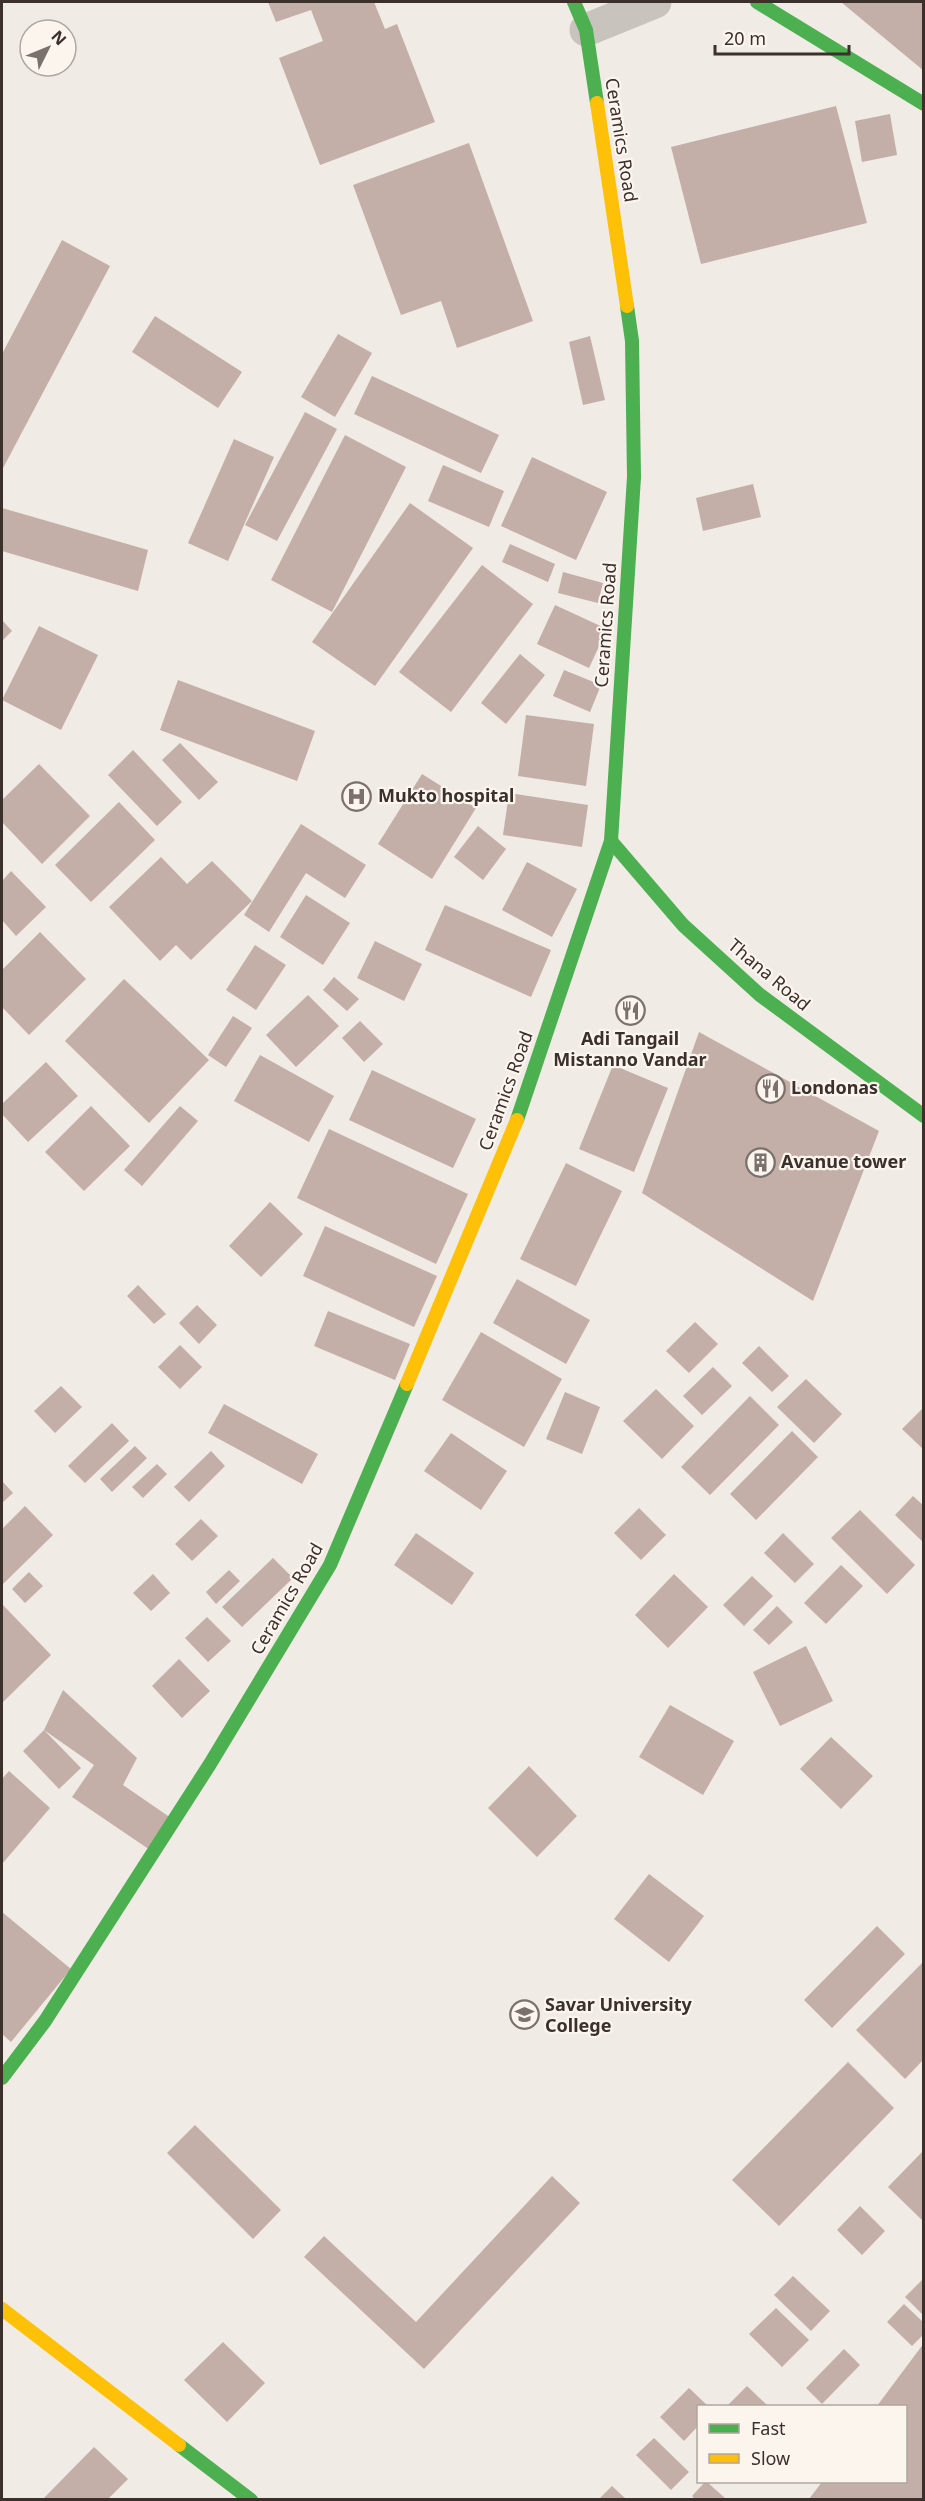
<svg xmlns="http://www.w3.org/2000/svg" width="925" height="2501" viewBox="0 0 925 2501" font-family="'Noto Sans',sans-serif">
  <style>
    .building { fill: #c3afa7 }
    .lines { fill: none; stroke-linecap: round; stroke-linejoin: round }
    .street { stroke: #c9c3be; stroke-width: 33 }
    .fast { stroke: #4caf50; stroke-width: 14 }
    .slow { stroke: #ffc107; stroke-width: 14 }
    .labels { text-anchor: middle; stroke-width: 4.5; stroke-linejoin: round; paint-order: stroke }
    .street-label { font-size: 18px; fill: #3b302b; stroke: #fbf5ee }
    .poi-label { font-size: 18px; font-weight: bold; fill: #3b302b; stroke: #fbf5ee; text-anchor: start }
  </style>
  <rect width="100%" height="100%" fill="#f0ebe5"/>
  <g class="building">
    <path d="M 268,2 L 374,2 L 385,29 L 397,24 L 435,122 L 320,165 L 279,58 L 323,41 L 311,10 L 276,22 Z"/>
    <path d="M 841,2 L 924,2 L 924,71 Z"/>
    <path d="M 836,106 L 867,223 L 701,264 L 671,147 Z"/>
    <path d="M 890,114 L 897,155 L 862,162 L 855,121 Z"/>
    <path d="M 469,143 L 533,321 L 457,348 L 441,301 L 401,315 L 353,185 Z"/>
    <path d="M 62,240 L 110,266 L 2,470 L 2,354 Z"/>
    <path d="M 155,316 L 242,372 L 218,408 L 132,352 Z"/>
    <path d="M 338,334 L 372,353 L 335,417 L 301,397 Z"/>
    <path d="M 590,336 L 605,400 L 583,405 L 569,342 Z"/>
    <path d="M 372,376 L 499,435 L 481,473 L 354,414 Z"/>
    <path d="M 305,412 L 337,429 L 277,541 L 245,525 Z"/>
    <path d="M 345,435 L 406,467 L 332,612 L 271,580 Z"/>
    <path d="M 234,439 L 274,457 L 228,561 L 188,543 Z"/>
    <path d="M 532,457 L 607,492 L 576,560 L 501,526 Z"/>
    <path d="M 443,465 L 504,491 L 489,527 L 428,501 Z"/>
    <path d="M 753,484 L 761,517 L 703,531 L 696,498 Z"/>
    <path d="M 410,503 L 473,548 L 375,686 L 312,642 Z"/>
    <path d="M 2,508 L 148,550 L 138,591 L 2,551 Z"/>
    <path d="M 510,544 L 555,564 L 548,582 L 502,562 Z"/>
    <path d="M 482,565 L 533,604 L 451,712 L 399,672 Z"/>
    <path d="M 563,572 L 603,583 L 598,603 L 558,593 Z"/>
    <path d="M 555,605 L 607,629 L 589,668 L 537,644 Z"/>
    <path d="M 2,620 L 12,631 L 2,641 Z"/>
    <path d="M 39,626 L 98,655 L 61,730 L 2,700 Z"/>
    <path d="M 520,654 L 545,675 L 506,724 L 481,703 Z"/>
    <path d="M 564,670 L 601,685 L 590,712 L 553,696 Z"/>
    <path d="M 178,680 L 315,731 L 297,781 L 160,730 Z"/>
    <path d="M 526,715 L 594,724 L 586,786 L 518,776 Z"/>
    <path d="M 180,743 L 218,782 L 199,800 L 162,760 Z"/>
    <path d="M 133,750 L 182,802 L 157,826 L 108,775 Z"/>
    <path d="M 39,764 L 90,816 L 42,864 L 2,822 L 2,800 Z"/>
    <path d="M 422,774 L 476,808 L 432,879 L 378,844 Z"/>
    <path d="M 509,793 L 588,805 L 582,847 L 503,835 Z"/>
    <path d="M 119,802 L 155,840 L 91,902 L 55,865 Z"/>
    <path d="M 301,824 L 366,865 L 345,898 L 306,873 L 269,932 L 244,915 Z"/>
    <path d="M 478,826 L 506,849 L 483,880 L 454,857 Z"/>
    <path d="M 161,857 L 187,884 L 212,861 L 252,901 L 191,960 L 176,945 L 160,961 L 109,907 Z"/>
    <path d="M 527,862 L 577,889 L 552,937 L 502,910 Z"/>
    <path d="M 11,871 L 46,907 L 16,936 L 2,920 L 2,881 Z"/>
    <path d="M 306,895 L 350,923 L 323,965 L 280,937 Z"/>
    <path d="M 445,905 L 551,950 L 531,997 L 425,950 Z"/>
    <path d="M 40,932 L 86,979 L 29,1035 L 2,1007 L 2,970 Z"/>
    <path d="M 375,941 L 422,964 L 404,1001 L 357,978 Z"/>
    <path d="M 255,945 L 286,965 L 256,1010 L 226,990 Z"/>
    <path d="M 334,977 L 359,999 L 347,1011 L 323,990 Z"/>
    <path d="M 124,979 L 209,1060 L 149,1123 L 65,1041 Z"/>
    <path d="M 308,995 L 339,1026 L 296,1067 L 266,1035 Z"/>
    <path d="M 233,1016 L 252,1028 L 226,1067 L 208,1055 Z"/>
    <path d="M 360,1021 L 383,1044 L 364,1062 L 342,1038 Z"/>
    <path d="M 699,1032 L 879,1131 L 813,1301 L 642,1193 Z"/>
    <path d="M 260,1055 L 334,1096 L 309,1142 L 234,1101 Z"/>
    <path d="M 46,1062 L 78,1096 L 28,1142 L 2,1114 L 2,1104 Z"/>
    <path d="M 613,1065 L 668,1088 L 634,1172 L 579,1149 Z"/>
    <path d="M 372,1070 L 476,1119 L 453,1168 L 349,1120 Z"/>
    <path d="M 91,1106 L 130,1146 L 84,1191 L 45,1152 Z"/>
    <path d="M 180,1106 L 198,1121 L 142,1186 L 124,1170 Z"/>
    <path d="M 329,1129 L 468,1194 L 436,1264 L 297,1198 Z"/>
    <path d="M 566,1163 L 622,1191 L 576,1286 L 520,1259 Z"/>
    <path d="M 270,1202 L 303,1234 L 261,1277 L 229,1246 Z"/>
    <path d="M 325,1226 L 437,1276 L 414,1327 L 303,1276 Z"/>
    <path d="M 517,1279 L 590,1320 L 566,1364 L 493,1323 Z"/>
    <path d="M 138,1285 L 166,1314 L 154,1324 L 127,1296 Z"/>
    <path d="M 197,1305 L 217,1325 L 199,1344 L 179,1323 Z"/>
    <path d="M 328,1311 L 410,1344 L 395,1380 L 314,1346 Z"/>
    <path d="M 695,1322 L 718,1344 L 689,1373 L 666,1351 Z"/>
    <path d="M 481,1332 L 562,1379 L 524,1447 L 442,1400 Z"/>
    <path d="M 180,1345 L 202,1367 L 180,1389 L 158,1367 Z"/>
    <path d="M 759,1346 L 789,1376 L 772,1392 L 742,1363 Z"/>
    <path d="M 713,1367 L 732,1386 L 702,1415 L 683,1396 Z"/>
    <path d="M 806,1379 L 842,1414 L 814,1443 L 777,1407 Z"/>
    <path d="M 61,1386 L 82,1407 L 55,1433 L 34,1411 Z"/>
    <path d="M 656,1389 L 694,1426 L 662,1459 L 623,1421 Z"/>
    <path d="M 565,1392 L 600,1407 L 582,1454 L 546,1439 Z"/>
    <path d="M 750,1396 L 779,1425 L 710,1495 L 681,1467 Z"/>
    <path d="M 224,1404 L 318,1454 L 302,1484 L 208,1433 Z"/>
    <path d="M 924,1407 L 924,1450 L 902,1429 Z"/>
    <path d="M 112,1423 L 129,1441 L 85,1483 L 68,1466 Z"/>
    <path d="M 792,1431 L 818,1457 L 756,1520 L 730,1494 Z"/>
    <path d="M 451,1433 L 507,1471 L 481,1510 L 424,1471 Z"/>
    <path d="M 135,1446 L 147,1458 L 112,1492 L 100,1479 Z"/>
    <path d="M 211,1451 L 225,1466 L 189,1502 L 174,1487 Z"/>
    <path d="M 157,1464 L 167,1474 L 143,1498 L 132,1487 Z"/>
    <path d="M 2,1481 L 13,1493 L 2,1503 Z"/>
    <path d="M 913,1496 L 924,1506 L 924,1543 L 895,1515 Z"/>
    <path d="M 25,1506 L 53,1535 L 2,1585 L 2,1529 Z"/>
    <path d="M 639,1508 L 666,1535 L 641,1560 L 614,1533 Z"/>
    <path d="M 860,1510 L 915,1565 L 887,1594 L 831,1538 Z"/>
    <path d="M 201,1519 L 218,1536 L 192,1561 L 175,1544 Z"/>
    <path d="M 416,1533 L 474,1573 L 452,1605 L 394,1565 Z"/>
    <path d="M 783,1533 L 814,1564 L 795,1583 L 764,1553 Z"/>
    <path d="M 273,1558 L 293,1578 L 242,1627 L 222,1607 Z"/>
    <path d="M 841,1565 L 863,1586 L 826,1624 L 804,1603 Z"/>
    <path d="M 229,1570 L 240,1581 L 216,1604 L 206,1592 Z"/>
    <path d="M 29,1572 L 43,1586 L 25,1603 L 12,1589 Z"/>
    <path d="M 153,1574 L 170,1593 L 151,1611 L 133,1593 Z"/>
    <path d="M 674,1574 L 708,1607 L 668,1648 L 635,1615 Z"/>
    <path d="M 752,1576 L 773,1596 L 744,1626 L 723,1605 Z"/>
    <path d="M 2,1604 L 51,1655 L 2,1703 Z"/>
    <path d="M 777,1606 L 793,1622 L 769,1645 L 753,1630 Z"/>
    <path d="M 207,1617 L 231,1641 L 208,1662 L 185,1638 Z"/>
    <path d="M 806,1646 L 833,1701 L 780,1726 L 753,1672 Z"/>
    <path d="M 179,1659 L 210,1691 L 182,1718 L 152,1686 Z"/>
    <path d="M 63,1690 L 137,1758 L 123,1785 L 171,1818 L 150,1850 L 72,1797 L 94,1765 L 44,1730 Z"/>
    <path d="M 670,1705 L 734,1741 L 703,1795 L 639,1757 Z"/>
    <path d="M 44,1730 L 81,1768 L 59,1789 L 23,1751 Z"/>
    <path d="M 831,1737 L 873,1776 L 841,1809 L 800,1769 Z"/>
    <path d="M 529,1766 L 577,1816 L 537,1857 L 488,1808 Z"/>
    <path d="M 9,1771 L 50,1808 L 2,1864 L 2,1779 Z"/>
    <path d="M 649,1874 L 704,1916 L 669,1962 L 614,1919 Z"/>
    <path d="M 2,1912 L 71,1969 L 11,2042 L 2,2034 Z"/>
    <path d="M 877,1926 L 905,1954 L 832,2028 L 804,2000 Z"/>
    <path d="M 924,1961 L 924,2059 L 905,2079 L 856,2030 Z"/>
    <path d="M 848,2062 L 894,2108 L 779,2226 L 732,2180 Z"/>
    <path d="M 195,2125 L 281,2210 L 253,2239 L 167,2153 Z"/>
    <path d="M 924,2150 L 924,2222 L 888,2187 Z"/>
    <path d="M 552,2176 L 580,2203 L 424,2369 L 304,2257 L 324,2236 L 416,2322 Z"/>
    <path d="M 860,2206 L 885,2231 L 862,2255 L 837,2230 Z"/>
    <path d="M 793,2276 L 830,2311 L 811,2331 L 774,2295 Z"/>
    <path d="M 924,2278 L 924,2316 L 905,2297 Z"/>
    <path d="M 904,2304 L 924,2323 L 924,2334 L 912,2346 L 887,2322 Z"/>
    <path d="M 776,2308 L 809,2340 L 782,2367 L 749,2334 Z"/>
    <path d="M 223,2342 L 265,2383 L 227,2422 L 184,2380 Z"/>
    <path d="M 924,2343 L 924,2499 L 809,2499 L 822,2482 L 906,2481 L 906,2406 L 877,2406 Z"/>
    <path d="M 844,2349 L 860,2365 L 822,2404 L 806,2388 Z"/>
    <path d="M 747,2386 L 768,2406 L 727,2406 Z"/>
    <path d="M 689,2388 L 708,2406 L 698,2406 L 698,2426 L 684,2441 L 660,2417 Z"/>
    <path d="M 654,2438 L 689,2472 L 671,2490 L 636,2455 Z"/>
    <path d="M 94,2447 L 128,2479 L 108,2499 L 43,2499 Z"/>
    <path d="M 705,2482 L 707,2482 L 726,2499 L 695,2499 L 692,2496 Z"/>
    <path d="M 612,2486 L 626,2499 L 599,2499 Z"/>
  </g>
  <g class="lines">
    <path class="street" d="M 586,30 L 655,2"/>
    <g class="fast">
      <path d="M 574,2 L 586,30 L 597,103"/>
      <path d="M 757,2 L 924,104"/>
      <path d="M 611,841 L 683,925 L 760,995 L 924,1116"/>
      <path d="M 517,1120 L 611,841 L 634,477 L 632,341 L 627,306"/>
      <path d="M 2,2078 L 45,2021 L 210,1764 L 330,1565 L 407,1384"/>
      <path d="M 179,2445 L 251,2500"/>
    </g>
    <g class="slow">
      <path d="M 597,103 L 627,306"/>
      <path d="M 407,1384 L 517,1120"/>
      <path d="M 2,2309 L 179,2445"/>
    </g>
  </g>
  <defs>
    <symbol id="hospital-ring" viewBox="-11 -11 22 22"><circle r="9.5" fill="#fbf5ee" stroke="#7a716c" stroke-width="1.5"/><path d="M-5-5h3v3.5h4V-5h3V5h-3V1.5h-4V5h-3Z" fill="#7a716c"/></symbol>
    <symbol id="restaurant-ring" viewBox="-11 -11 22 22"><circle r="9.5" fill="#fbf5ee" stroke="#7a716c" stroke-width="1.5"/><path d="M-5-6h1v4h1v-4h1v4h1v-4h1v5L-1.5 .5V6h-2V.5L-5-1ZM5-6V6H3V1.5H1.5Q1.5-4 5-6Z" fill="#7a716c"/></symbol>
    <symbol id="building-ring" viewBox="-11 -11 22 22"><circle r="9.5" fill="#fbf5ee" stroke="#7a716c" stroke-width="1.5"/><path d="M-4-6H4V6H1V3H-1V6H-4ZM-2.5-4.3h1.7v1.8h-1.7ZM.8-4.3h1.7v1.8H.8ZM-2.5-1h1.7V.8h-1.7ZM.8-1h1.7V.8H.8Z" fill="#7a716c"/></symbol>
    <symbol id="university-ring" viewBox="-11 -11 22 22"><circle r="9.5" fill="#fbf5ee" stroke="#7a716c" stroke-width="1.5"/><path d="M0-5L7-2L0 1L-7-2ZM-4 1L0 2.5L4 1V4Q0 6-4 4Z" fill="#7a716c"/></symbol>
  </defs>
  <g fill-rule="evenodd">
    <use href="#hospital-ring" x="340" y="780" width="33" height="33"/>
    <use href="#restaurant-ring" x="614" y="994" width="33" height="33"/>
    <use href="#restaurant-ring" x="754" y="1072" width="33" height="33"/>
    <use href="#building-ring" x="744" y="1146" width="33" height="33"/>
    <use href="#university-ring" x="508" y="1998" width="33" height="33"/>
  </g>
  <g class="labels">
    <g class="street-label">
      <text transform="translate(621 140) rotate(81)" y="6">Ceramics Road</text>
      <text transform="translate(606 625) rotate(-86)" y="6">Ceramics Road</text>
      <text transform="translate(769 975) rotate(40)" y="6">Thana Road</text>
      <text transform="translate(506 1091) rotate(-70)" y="6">Ceramics Road</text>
      <text transform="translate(287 1599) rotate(-60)" y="6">Ceramics Road</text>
    </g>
    <g class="poi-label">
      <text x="378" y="802">Mukto hospital</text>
      <text x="630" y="1045" text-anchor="middle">Adi Tangail<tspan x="630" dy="21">Mistanno Vandar</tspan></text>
      <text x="791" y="1094">Londonas</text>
      <text x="781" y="1168">Avanue tower</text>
      <text x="545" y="2011">Savar University<tspan x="545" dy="21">College</tspan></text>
    </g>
  </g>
  <rect width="925" height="2501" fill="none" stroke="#3b302b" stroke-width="6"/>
  <rect x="697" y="2405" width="210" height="78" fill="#fbf5ee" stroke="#aea6a0" stroke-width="1.5"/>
  <rect x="709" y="2424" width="30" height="9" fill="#4caf50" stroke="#aea6a0" stroke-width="1.5"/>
  <text x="751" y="2435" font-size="18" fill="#3b302b">Fast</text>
  <rect x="709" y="2454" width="30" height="9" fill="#ffc107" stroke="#aea6a0" stroke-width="1.5"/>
  <text x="751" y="2465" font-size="18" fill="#3b302b">Slow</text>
  <g transform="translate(48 48) rotate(47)"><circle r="28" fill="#fbf5ee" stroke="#aea6a0" stroke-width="1.5"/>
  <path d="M0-4.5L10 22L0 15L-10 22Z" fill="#7a716c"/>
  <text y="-9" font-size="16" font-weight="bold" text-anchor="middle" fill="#3b302b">N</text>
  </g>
  <path d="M715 45v9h134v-9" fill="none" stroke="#3b302b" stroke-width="3"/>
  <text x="724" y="45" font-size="18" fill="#3b302b" stroke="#fbf5ee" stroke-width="4.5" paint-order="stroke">20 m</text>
</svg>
